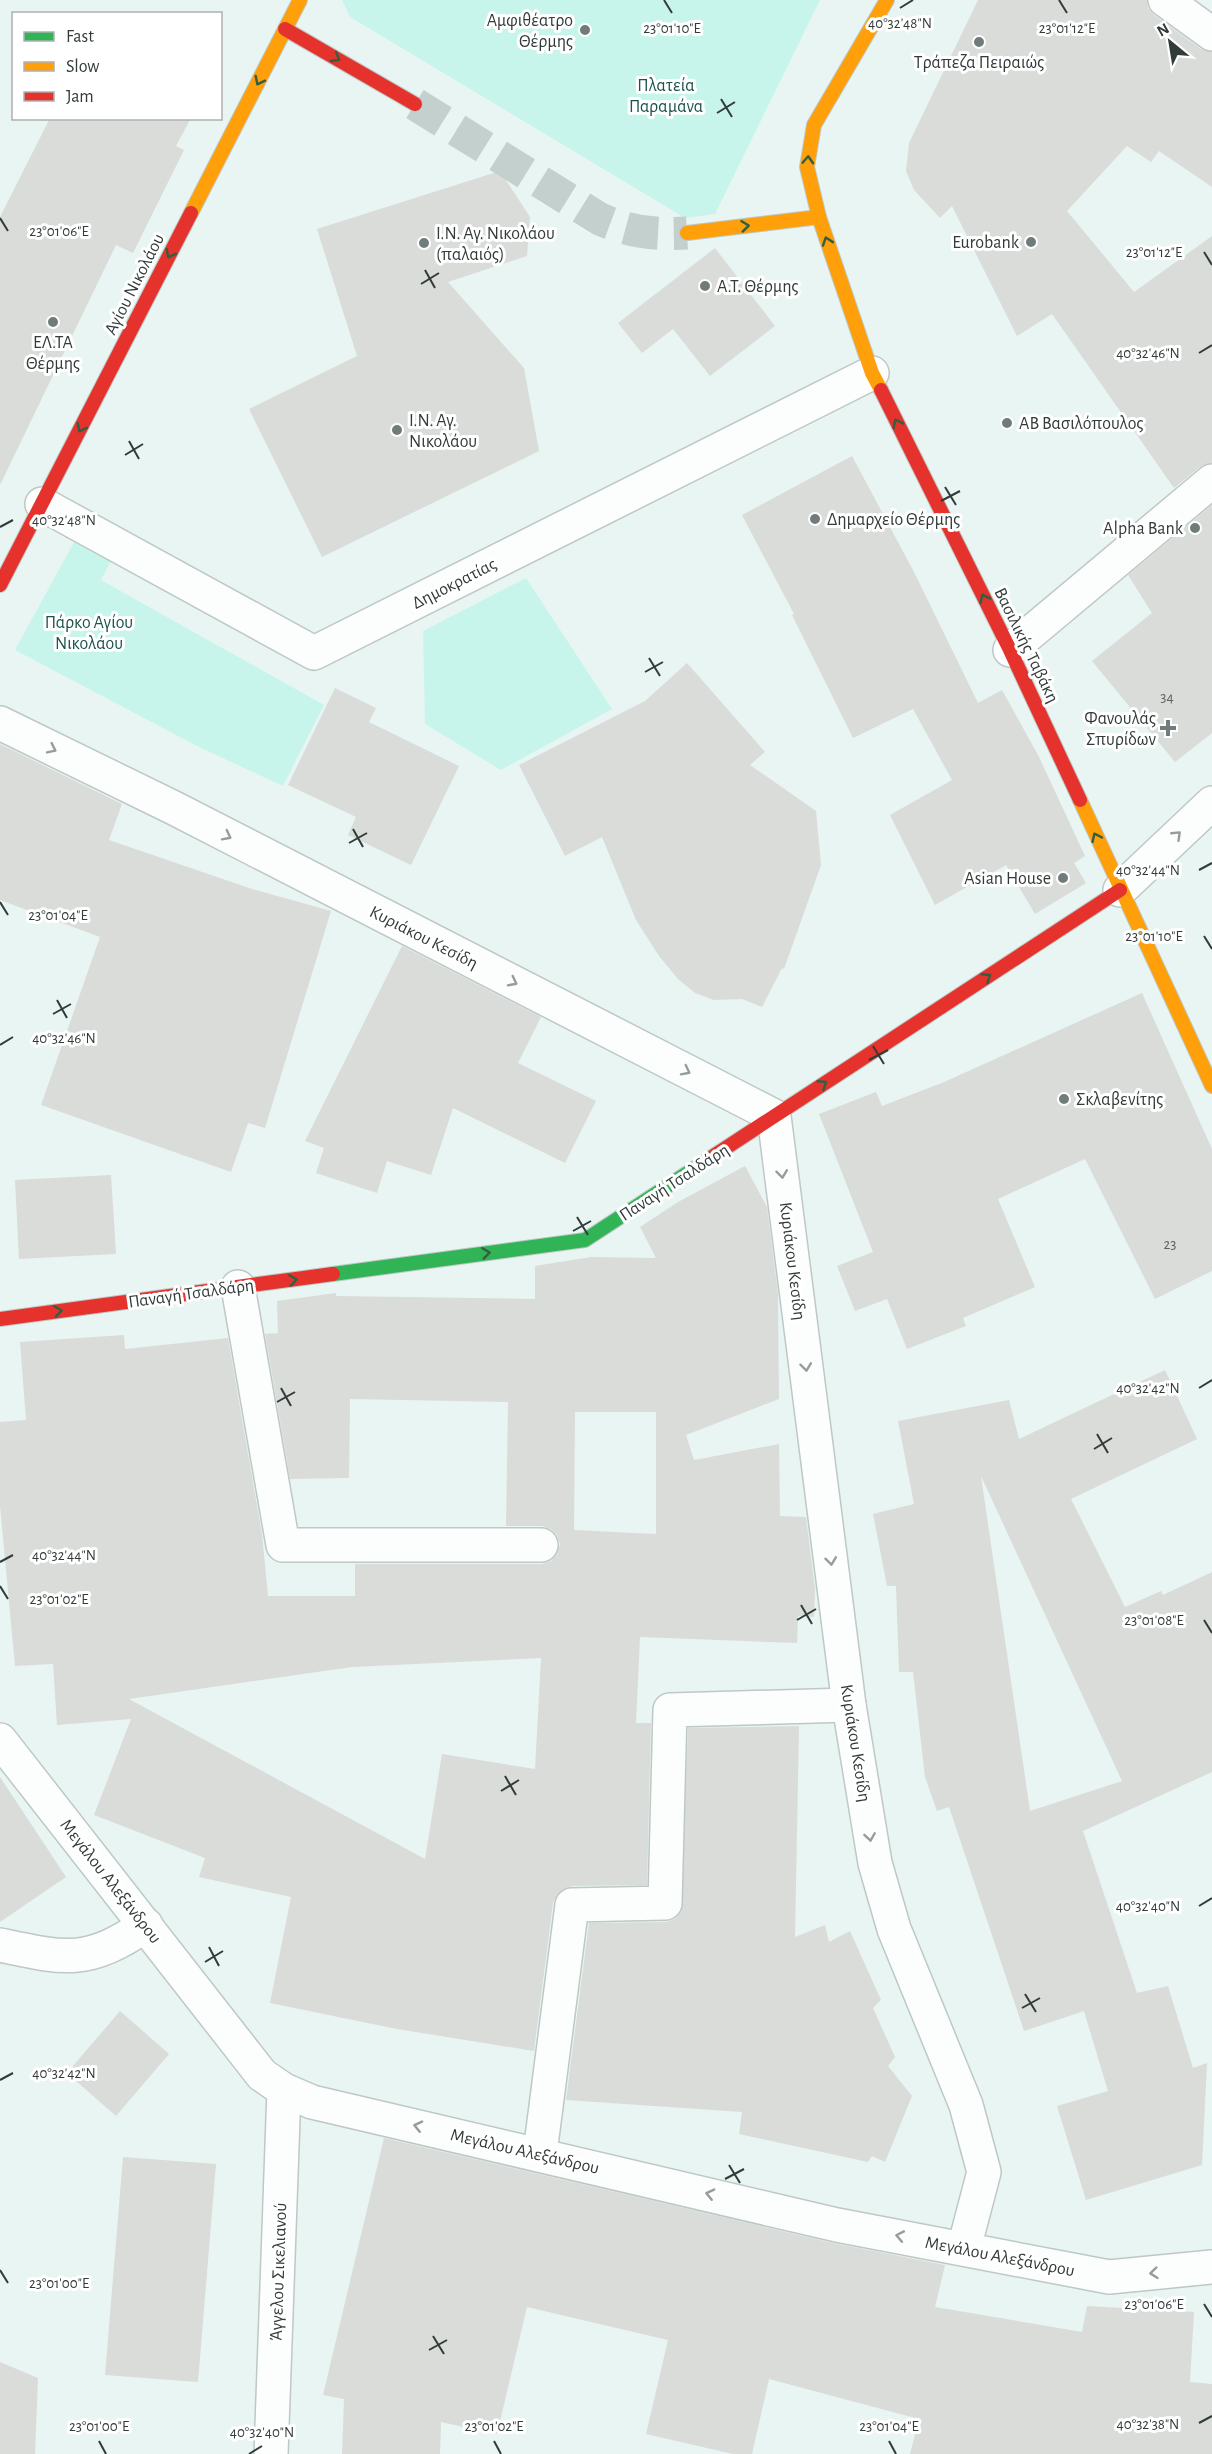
<svg xmlns="http://www.w3.org/2000/svg" width="1212" height="2454" viewBox="0 0 1212 2454" font-family="'Alegreya Sans',sans-serif">
  <style>
    .green { fill: #c8f5eb }
    .building { fill: #dadcd9; fill-rule: evenodd }
    .lines { fill: none; stroke-linecap: round; stroke-linejoin: round }
    .secondary-tunnel { stroke: #c3d0cd; stroke-width: 33; stroke-dasharray: 33 16; stroke-linecap: butt }
    .street-casing { stroke: #bec8c6; stroke-width: 36 }
    .fast-casing { stroke: #bec8c6; stroke-width: 16 }
    .slow-casing { stroke: #bec8c6; stroke-width: 16 }
    .jam-casing { stroke: #bec8c6; stroke-width: 16 }
    .street { stroke: #fcfefd; stroke-width: 33 }
    .fast { stroke: #30b455; stroke-width: 14 }
    .slow { stroke: #ff9f0a; stroke-width: 14 }
    .jam { stroke: #e5322d; stroke-width: 14 }
    .oneway { stroke: #315f41 }
    .oneway2 { stroke: #969c9b }
    .ticks { fill: none; stroke: #313b39; stroke-width: 2 }
    .poi-dot { fill: #717c7a; stroke: #fff; stroke-width: 2 }
    .labels { text-anchor: middle; stroke-width: 6; stroke-linejoin: round; paint-order: stroke }
    .number-label { font-size: 15px; fill: #5b6361 }
    .poi-label { font-size: 18px; fill: #313b39; stroke: #fff; text-anchor: start }
    .park-label { font-size: 18px; fill: #1a534a; stroke: #fff }
    .street-label { font-size: 18px; fill: #313b39; stroke: #fff }
    .ticks-label { font-size: 15px; text-anchor: middle; fill: #313b39; stroke: #fff; stroke-width: 6; stroke-linejoin: round; paint-order: stroke }
  </style>
  <rect width="100%" height="100%" fill="#e8f5f2"/>
  <g class="green">
    <path d="M 342,0 L 820,0 L 715,214 L 685,218 L 350,17 Z"/>
    <path d="M 74,542 L 111,561 L 101,580 L 324,705 L 283,786 L 197,746 L 15,650 Z"/>
    <path d="M 526,578 L 612,709 L 501,770 L 425,724 L 423,631 Z"/>
  </g>
  <g class="building">
    <path d="M 978,0 L 1147,0 L 1148,8 L 1154,15 L 1201,49 L 1212,52 L 1212,187 L 1159,151 L 1151,162 L 1127,146 L 1067,211 L 1134,292 L 1212,236 L 1212,463 L 1200,467 L 1174,488 L 1052,314 L 1017,336 L 952,206 L 940,218 L 914,190 L 906,171 L 909,143 Z"/>
    <path d="M 50,118 L 191,118 L 176,146 L 184,150 L 133,253 L 116,245 L 0,485 L 0,217 Z"/>
    <path d="M 500,171 L 530,217 L 527,256 L 448,282 L 524,368 L 539,451 L 322,557 L 249,409 L 357,356 L 317,229 Z"/>
    <path d="M 715,248 L 775,326 L 710,376 L 673,329 L 642,353 L 618,323 Z"/>
    <path d="M 852,456 L 915,574 L 978,703 L 1002,690 L 1039,757 L 1085,856 L 1074,863 L 1086,883 L 1035,914 L 1006,865 L 935,905 L 890,815 L 952,780 L 913,709 L 853,738 L 792,615 L 794,614 L 742,515 Z"/>
    <path d="M 1212,505 L 1212,733 L 1175,762 L 1092,661 L 1152,613 L 1128,575 Z"/>
    <path d="M 687,663 L 765,752 L 750,765 L 816,811 L 821,865 L 784,969 L 782,968 L 762,1007 L 742,999 L 714,1000 L 695,993 L 678,979 L 659,956 L 636,920 L 602,837 L 565,856 L 519,765 L 645,701 Z"/>
    <path d="M 335,688 L 376,708 L 369,722 L 459,766 L 411,865 L 348,835 L 356,817 L 288,785 Z"/>
    <path d="M 0,744 L 122,804 L 109,840 L 252,889 L 331,911 L 265,1128 L 248,1123 L 231,1172 L 41,1105 L 100,937 L 0,900 Z"/>
    <path d="M 402,946 L 541,1017 L 518,1063 L 596,1101 L 565,1163 L 453,1108 L 431,1175 L 387,1161 L 377,1193 L 316,1173 L 324,1148 L 305,1141 Z"/>
    <path d="M 1142,993 L 1212,1149 L 1212,1271 L 1155,1299 L 1085,1159 L 998,1199 L 1035,1287 L 963,1318 L 966,1326 L 907,1349 L 887,1299 L 855,1311 L 837,1266 L 873,1252 L 819,1114 L 876,1092 L 882,1106 L 944,1082 Z"/>
    <path d="M 745,1166 L 767,1207 L 778,1294 L 779,1399 L 686,1435 L 694,1460 L 779,1444 L 780,1516 L 806,1517 L 815,1589 L 814,1617 L 798,1616 L 797,1643 L 640,1637 L 636,1723 L 651,1723 L 647,1885 L 572,1886 L 557,1894 L 553,1903 L 534,2051 L 397,2029 L 270,2003 L 291,1897 L 199,1877 L 205,1858 L 94,1815 L 131,1719 L 57,1725 L 53,1664 L 15,1666 L 0,1506 L 0,1422 L 26,1420 L 20,1342 L 124,1335 L 125,1349 L 228,1338 L 262,1534 L 268,1596 L 355,1596 L 355,1564 L 542,1564 L 551,1561 L 557,1554 L 560,1544 L 557,1535 L 551,1529 L 542,1526 L 506,1526 L 508,1402 L 350,1399 L 349,1478 L 290,1479 L 265,1334 L 278,1333 L 277,1301 L 336,1293 L 336,1296 L 535,1299 L 535,1266 L 591,1257 L 656,1258 L 640,1227 L 678,1202 ZM 575,1412 L 656,1412 L 656,1534 L 574,1530 ZM 541,1658 L 535,1769 L 442,1754 L 425,1859 L 129,1699 L 352,1667 Z"/>
    <path d="M 111,1175 L 116,1254 L 19,1259 L 15,1180 Z"/>
    <path d="M 1165,1370 L 1197,1439 L 1071,1499 L 1125,1607 L 1161,1591 L 1163,1595 L 1212,1572 L 1212,1772 L 1083,1831 L 1137,1993 L 1168,1986 L 1193,2068 L 1207,2063 L 1202,2165 L 1086,2200 L 1057,2106 L 1108,2091 L 1084,2011 L 1024,2031 L 949,1807 L 937,1811 L 925,1777 L 913,1672 L 899,1672 L 896,1586 L 887,1586 L 873,1514 L 914,1504 L 898,1421 L 1009,1400 L 1019,1439 ZM 981,1476 L 1122,1781 L 1030,1811 Z"/>
    <path d="M 799,1726 L 795,1937 L 825,1925 L 829,1942 L 850,1931 L 881,2000 L 873,2008 L 895,2057 L 888,2066 L 912,2096 L 885,2162 L 872,2156 L 868,2162 L 739,2134 L 742,2112 L 566,2100 L 589,1923 L 665,1922 L 675,1919 L 681,1912 L 688,1728 Z"/>
    <path d="M 0,1777 L 66,1877 L 0,1922 Z"/>
    <path d="M 120,2011 L 169,2054 L 116,2116 L 67,2073 Z"/>
    <path d="M 384,2138 L 833,2243 L 945,2265 L 935,2307 L 1082,2332 L 1087,2306 L 1194,2312 L 1190,2382 L 1212,2384 L 1212,2454 L 910,2454 L 919,2419 L 769,2379 L 752,2454 L 733,2454 L 646,2434 L 668,2340 L 527,2307 L 497,2434 L 441,2422 L 440,2454 L 342,2454 L 344,2399 L 323,2395 Z"/>
    <path d="M 123,2157 L 216,2164 L 198,2382 L 105,2375 Z"/>
    <path d="M 0,2362 L 38,2378 L 35,2454 L 0,2454 Z"/>
  </g>
  <g class="lines">
    <path class="secondary-tunnel" d="M 415,104 L 600,219 C 630,232 654,235 687,233"/>
    <defs>
      <g id="street">
        <path d="M 1165,0 L 1212,34"/>
        <path d="M 42,504 L 314,653 L 872,373"/>
        <path d="M 1010,650 L 1212,481"/>
        <path d="M 0,723 L 174,808 L 774,1116 L 849,1705 L 875,1863 L 894,1929 L 966,2105 L 984,2172 L 964,2248"/>
        <path d="M 1120,890 L 1212,803"/>
        <path d="M 238,1287 L 283,1545 L 541,1545"/>
        <path d="M 0,1740 L 262,2075 L 284,2090 L 312,2102 L 837,2225 L 1109,2277 L 1212,2267"/>
        <path d="M 0,1945 C 66,1959 87,1965 146,1925"/>
        <path d="M 540,2153 L 572,1905 L 665,1903 L 670,1710 L 849,1705"/>
        <path d="M 271,2454 L 284,2090"/>
      </g>
      <path id="fast" d="M 333,1274 L 585,1240 L 715,1155"/>
      <g id="slow">
        <path d="M 191,213 L 300,0"/>
        <path d="M 687,233 L 819,217"/>
        <path d="M 881,390 L 872,373 L 819,217 L 807,167 L 814,125 L 887,0"/>
        <path d="M 1080,800 L 1212,1086"/>
      </g>
      <g id="jam">
        <path d="M 285,29 L 415,104"/>
        <path d="M 881,390 L 1010,650 L 1080,800"/>
        <path d="M 0,585 L 191,213"/>
        <path d="M 715,1155 L 1120,890"/>
        <path d="M 0,1319 L 333,1274"/>
      </g>
    </defs>
    <use href="#street" class="street-casing"/>
    <use href="#fast" class="fast-casing"/>
    <use href="#slow" class="slow-casing"/>
    <use href="#jam" class="jam-casing"/>
    <use href="#street" class="street"/>
    <use href="#fast" class="fast"/>
    <use href="#slow" class="slow"/>
    <use href="#jam" class="jam"/>
  </g>
  <defs><path id="oneway-chevron" d="M-2-3.5L2.5 0L-2 3.5" fill="none" stroke-width="1.6" stroke-linecap="round" stroke-linejoin="round" transform="scale(1.5)"/></defs>
  <g class="oneway">
    <use href="#oneway-chevron" transform="translate(336 58) rotate(30)"/>
    <use href="#oneway-chevron" transform="translate(259 81) rotate(117)"/>
    <use href="#oneway-chevron" transform="translate(808 160) rotate(-87)"/>
    <use href="#oneway-chevron" transform="translate(745 226) rotate(-7)"/>
    <use href="#oneway-chevron" transform="translate(827 241) rotate(-109)"/>
    <use href="#oneway-chevron" transform="translate(170 254) rotate(117)"/>
    <use href="#oneway-chevron" transform="translate(897 423) rotate(-116)"/>
    <use href="#oneway-chevron" transform="translate(81 428) rotate(117)"/>
    <use href="#oneway-chevron" transform="translate(984 598) rotate(-116)"/>
    <use href="#oneway-chevron" transform="translate(1096 837) rotate(-115)"/>
    <use href="#oneway-chevron" transform="translate(987 977) rotate(-33)"/>
    <use href="#oneway-chevron" transform="translate(823 1084) rotate(-33)"/>
    <use href="#oneway-chevron" transform="translate(486 1253) rotate(-8)"/>
    <use href="#oneway-chevron" transform="translate(293 1280) rotate(-8)"/>
    <use href="#oneway-chevron" transform="translate(58 1311) rotate(-8)"/>
  </g>
  <g class="oneway2">
    <use href="#oneway-chevron" transform="translate(52 749) rotate(26)"/>
    <use href="#oneway-chevron" transform="translate(1177 835) rotate(-44)"/>
    <use href="#oneway-chevron" transform="translate(227 836) rotate(27)"/>
    <use href="#oneway-chevron" transform="translate(513 982) rotate(27)"/>
    <use href="#oneway-chevron" transform="translate(686 1071) rotate(27)"/>
    <use href="#oneway-chevron" transform="translate(782 1174) rotate(83)"/>
    <use href="#oneway-chevron" transform="translate(806 1367) rotate(83)"/>
    <use href="#oneway-chevron" transform="translate(831 1561) rotate(83)"/>
    <use href="#oneway-chevron" transform="translate(870 1837) rotate(81)"/>
    <use href="#oneway-chevron" transform="translate(418 2126) rotate(-167)"/>
    <use href="#oneway-chevron" transform="translate(710 2194) rotate(-167)"/>
    <use href="#oneway-chevron" transform="translate(900 2236) rotate(-169)"/>
    <use href="#oneway-chevron" transform="translate(1154 2273) rotate(174)"/>
  </g>
  <path class="ticks" d="M 664,0 L 672,13M 1059,0 L 1067,13M 900,8 L 913,0M 721,99 L 732,117M 717,113 L 735,102M 0,218 L 8,231M 1204,252 L 1212,265M 425,270 L 435,288M 421,284 L 439,273M 1199,353 L 1212,345M 129,441 L 139,459M 125,455 L 143,444M 945,487 L 956,505M 941,501 L 960,491M 0,527 L 13,520M 649,658 L 660,676M 645,672 L 663,662M 353,829 L 363,847M 349,843 L 367,833M 1199,870 L 1212,863M 0,902 L 8,915M 1204,936 L 1212,949M 57,1000 L 67,1018M 53,1014 L 71,1004M 0,1045 L 13,1037M 873,1046 L 884,1064M 869,1060 L 888,1050M 577,1217 L 588,1235M 573,1231 L 591,1221M 281,1388 L 291,1406M 1199,1388 L 1212,1380M 277,1402 L 295,1392M 1097,1434 L 1108,1453M 1094,1449 L 1112,1438M 0,1562 L 13,1555M 0,1586 L 8,1599M 801,1605 L 812,1624M 797,1620 L 816,1609M 1204,1620 L 1212,1633M 505,1776 L 516,1795M 501,1791 L 519,1780M 1199,1906 L 1212,1898M 209,1947 L 219,1966M 205,1962 L 223,1951M 1025,1994 L 1036,2012M 1022,2008 L 1040,1998M 0,2080 L 13,2073M 729,2165 L 740,2183M 725,2179 L 744,2169M 0,2270 L 8,2283M 1204,2304 L 1212,2317M 433,2336 L 444,2354M 429,2350 L 447,2340M 1199,2423 L 1212,2416M 99,2441 L 106,2454M 494,2441 L 501,2454M 889,2441 L 896,2454M 249,2454 L 262,2446"/>
  <g class="poi-dot">
    <circle cx="585" cy="30" r="6"/>
    <circle cx="979" cy="42" r="6"/>
    <circle cx="1031" cy="242" r="6"/>
    <circle cx="424" cy="243" r="6"/>
    <circle cx="705" cy="286" r="6"/>
    <circle cx="53" cy="322" r="6"/>
    <circle cx="1007" cy="423" r="6"/>
    <circle cx="397" cy="430" r="6"/>
    <circle cx="815" cy="519" r="6"/>
    <circle cx="1195" cy="528" r="6"/>
    <path d="M1165 719h6v6h6v6h-6v6h-6v-6h-6v-6h6z"/>
    <circle cx="1063" cy="878" r="6"/>
    <circle cx="1064" cy="1099" r="6"/>
  </g>
  <g class="labels">
    <g class="number-label">
      <text x="1167" y="702">34</text>
      <text x="1170" y="1249">23</text>
    </g>
    <g class="poi-label">
      <text x="573" y="26" text-anchor="end">Αμφιθέατρο<tspan x="573" dy="21">Θέρμης</tspan></text>
      <text x="979" y="68" text-anchor="middle">Τράπεζα Πειραιώς</text>
      <text x="436" y="239">Ι.Ν. Αγ. Νικολάου<tspan x="436" dy="21">(παλαιός)</tspan></text>
      <text x="1019" y="248" text-anchor="end">Eurobank</text>
      <text x="717" y="292">Α.Τ. Θέρμης</text>
      <text x="53" y="348" text-anchor="middle">ΕΛ.ΤΑ<tspan x="53" dy="21">Θέρμης</tspan></text>
      <text x="409" y="426">Ι.Ν. Αγ.<tspan x="409" dy="21">Νικολάου</tspan></text>
      <text x="1019" y="429">ΑΒ Βασιλόπουλος</text>
      <text x="827" y="525">Δημαρχείο Θέρμης</text>
      <text x="1183" y="534" text-anchor="end">Alpha Bank</text>
      <text x="1156" y="724" text-anchor="end">Φανουλάς<tspan x="1156" dy="21">Σπυρίδων</tspan></text>
      <text x="1051" y="884" text-anchor="end">Asian House</text>
      <text x="1076" y="1105">Σκλαβενίτης</text>
    </g>
    <g class="park-label">
      <text x="666" y="91">Πλατεία<tspan x="666" dy="21">Παραμάνα</tspan></text>
      <text x="89" y="628">Πάρκο Αγίου<tspan x="89" dy="21">Νικολάου</tspan></text>
    </g>
    <g class="street-label">
      <text transform="translate(134 284) rotate(-63)" y="6">Αγίου Νικολάου</text>
      <text transform="translate(454 583) rotate(-27)" y="6">Δημοκρατίας</text>
      <text transform="translate(1027 645) rotate(64)" y="6">Βασιλικής Ταβάκη</text>
      <text transform="translate(424 937) rotate(27)" y="6">Κυριάκου Κεσίδη</text>
      <text transform="translate(674 1182) rotate(-33)" y="6">Παναγή Τσαλδάρη</text>
      <text transform="translate(793 1261) rotate(83)" y="6">Κυριάκου Κεσίδη</text>
      <text transform="translate(191 1293) rotate(-8)" y="6">Παναγή Τσαλδάρη</text>
      <text transform="translate(856 1743) rotate(81)" y="6">Κυριάκου Κεσίδη</text>
      <text transform="translate(111 1881) rotate(52)" y="6">Μεγάλου Αλεξάνδρου</text>
      <text transform="translate(525 2151) rotate(13)" y="6">Μεγάλου Αλεξάνδρου</text>
      <text transform="translate(1000 2256) rotate(11)" y="6">Μεγάλου Αλεξάνδρου</text>
      <text transform="translate(278 2272) rotate(-88)" y="6">Άγγελου Σικελιανού</text>
    </g>
  </g>
  <g class="ticks-label">
    <text x="900" y="28">40°32'48"N</text>
    <text x="672" y="33">23°01'10"E</text>
    <text x="1067" y="33">23°01'12"E</text>
    <text x="59" y="236">23°01'06"E</text>
    <text x="1154" y="257">23°01'12"E</text>
    <text x="1148" y="358">40°32'46"N</text>
    <text x="64" y="525">40°32'48"N</text>
    <text x="1148" y="875">40°32'44"N</text>
    <text x="58" y="920">23°01'04"E</text>
    <text x="1154" y="941">23°01'10"E</text>
    <text x="64" y="1043">40°32'46"N</text>
    <text x="1148" y="1393">40°32'42"N</text>
    <text x="64" y="1560">40°32'44"N</text>
    <text x="59" y="1604">23°01'02"E</text>
    <text x="1154" y="1625">23°01'08"E</text>
    <text x="1148" y="1911">40°32'40"N</text>
    <text x="64" y="2078">40°32'42"N</text>
    <text x="59" y="2288">23°01'00"E</text>
    <text x="1154" y="2309">23°01'06"E</text>
    <text x="1148" y="2429">40°32'38"N</text>
    <text x="99" y="2431">23°01'00"E</text>
    <text x="494" y="2431">23°01'02"E</text>
    <text x="889" y="2431">23°01'04"E</text>
    <text x="262" y="2437">40°32'40"N</text>
  </g>
  <rect x="12" y="12" width="210" height="108" fill="#ffffff" stroke="#adb1b0" stroke-width="1.5"/>
  <rect x="24" y="32" width="30" height="9" fill="#30b455" stroke="#adb1b0" stroke-width="1.5"/>
  <text x="66" y="42" font-size="18" fill="#313b39">Fast</text>
  <rect x="24" y="62" width="30" height="9" fill="#ff9f0a" stroke="#adb1b0" stroke-width="1.5"/>
  <text x="66" y="72" font-size="18" fill="#313b39">Slow</text>
  <rect x="24" y="92" width="30" height="9" fill="#e5322d" stroke="#adb1b0" stroke-width="1.5"/>
  <text x="66" y="102" font-size="18" fill="#313b39">Jam</text>
  <g transform="translate(1170 42) rotate(330)" stroke="#ffffff" stroke-width="4.5" paint-order="stroke">
  <path d="M0-4.5L10 22L0 15L-10 22Z" fill="#313b39"/>
  <text y="-9" font-size="16" font-weight="bold" text-anchor="middle" fill="#313b39">N</text>
  </g>
</svg>
